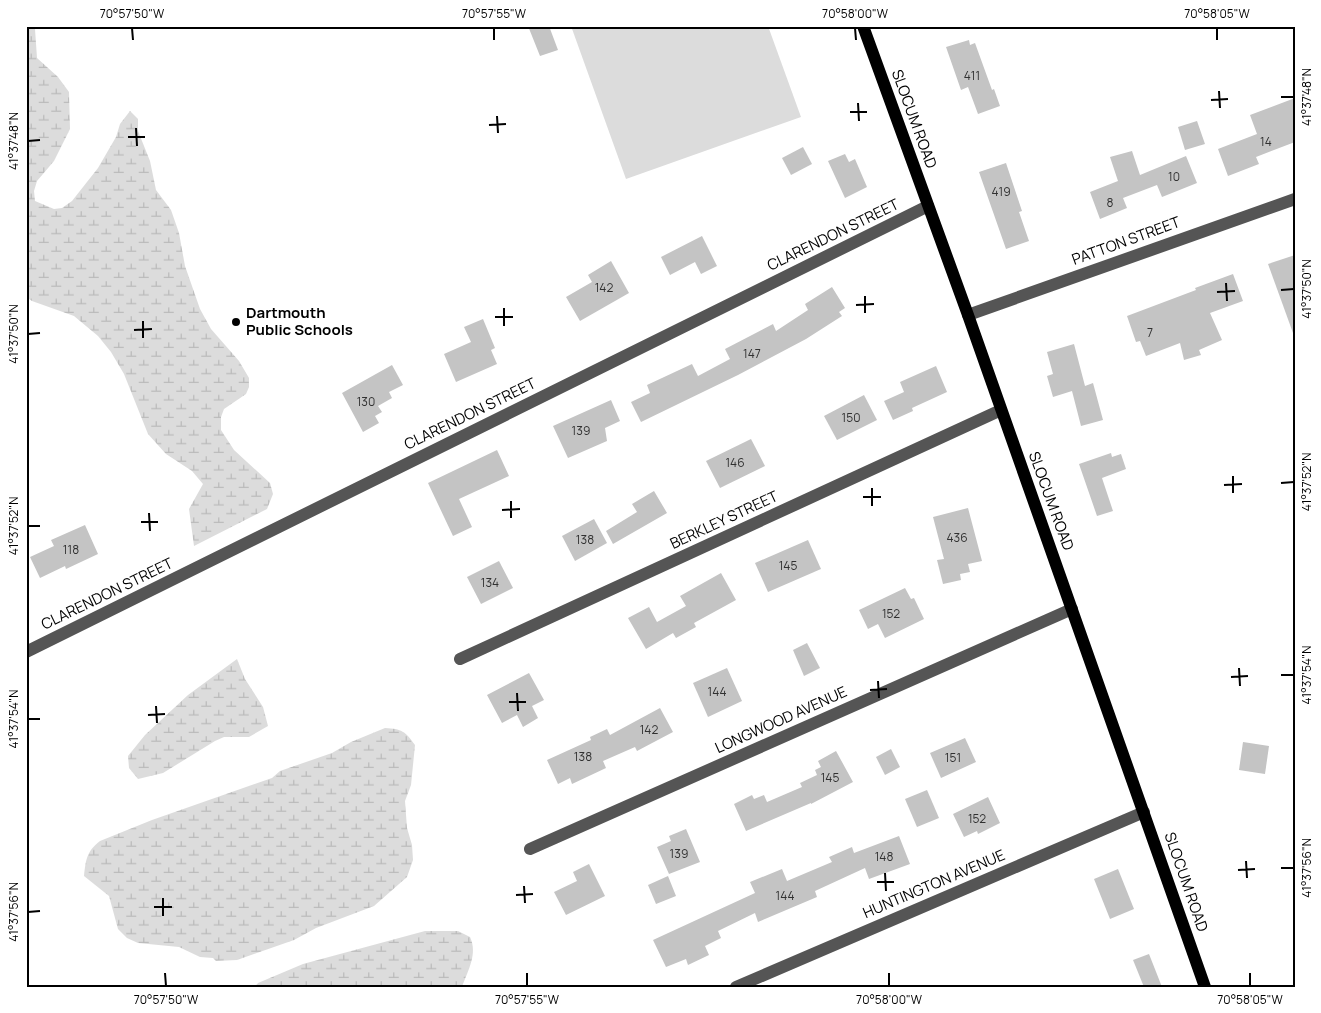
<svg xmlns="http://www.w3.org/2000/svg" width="1321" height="1013" viewBox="0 0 1321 1013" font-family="Manrope,sans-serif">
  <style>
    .wetland { fill: url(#wetland-marsh) }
    .park { fill: #dcdcdc }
    .building { fill: #c4c4c4 }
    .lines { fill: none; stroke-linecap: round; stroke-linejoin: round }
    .minor { stroke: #555; stroke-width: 12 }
    .major { stroke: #000; stroke-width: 12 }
    .ticks { fill: none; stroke: #000; stroke-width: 2 }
    .poi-dot { fill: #000; stroke: #fff; stroke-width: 2 }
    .labels { text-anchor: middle; stroke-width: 4; stroke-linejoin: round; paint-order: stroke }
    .number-label { font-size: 12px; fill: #313131 }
    .street-label { font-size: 15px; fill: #000; stroke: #fff }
    .poi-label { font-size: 15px; font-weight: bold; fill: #000; stroke: #fff; text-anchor: start }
    .neatline { fill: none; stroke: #000; stroke-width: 2 }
    .ticks-label { font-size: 12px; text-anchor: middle; fill: #000 }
  </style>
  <defs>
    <pattern id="wetland-marsh" width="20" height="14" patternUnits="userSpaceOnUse" patternTransform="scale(1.25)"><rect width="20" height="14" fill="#dcdcdc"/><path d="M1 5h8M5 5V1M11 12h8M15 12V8" fill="none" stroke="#bbb"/></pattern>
  </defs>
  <rect width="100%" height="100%" fill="#fff"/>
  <g class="wetland">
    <path d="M 26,26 L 33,26 L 35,29 L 37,58 L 58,77 L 69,92 L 70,129 L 54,161 L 37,181 L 34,191 L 35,201 L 54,209 L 62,208 L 72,201 L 98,168 L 116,137 L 120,124 L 130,111 L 138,119 L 138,131 L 150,161 L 156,190 L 171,210 L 179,233 L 185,266 L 200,309 L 211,329 L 239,361 L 249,378 L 249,387 L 246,394 L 224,409 L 221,417 L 221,430 L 234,450 L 270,483 L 273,494 L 267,509 L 194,546 L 189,509 L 203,484 L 192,471 L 166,454 L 148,434 L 124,374 L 111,352 L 98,336 L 74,316 L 32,301 L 26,297 Z"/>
    <path d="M 237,659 L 245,679 L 263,707 L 268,726 L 249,737 L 224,737 L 215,741 L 163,773 L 138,779 L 129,768 L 128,756 L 145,735 L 188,695 Z"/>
    <path d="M 385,728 C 402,729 405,731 415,745 L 411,785 L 405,801 L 407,828 L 412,845 L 413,860 L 407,877 L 374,906 L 316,928 L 294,940 L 237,960 L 216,961 L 213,958 L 200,957 L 179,947 L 138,943 L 127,938 L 118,929 L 109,896 L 84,876 C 86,860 86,852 100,841 L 152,820 L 272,778 L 280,771 L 332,753 L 351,742 Z"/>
    <path d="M 425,931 L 458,931 L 470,937 C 478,954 468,970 462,987 L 255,987 L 258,983 L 303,964 Z"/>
  </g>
  <path class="park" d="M 571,26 L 768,26 L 801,117 L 626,179 Z"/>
  <g class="building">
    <path d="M 528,26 L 549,26 L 558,50 L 540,56 Z"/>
    <path d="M 969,40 L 970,45 L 975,43 L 992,90 L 994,89 L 1000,106 L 978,114 L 968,87 L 961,90 L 946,47 Z"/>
    <path d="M 1295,98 L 1295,142 L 1256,157 L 1259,164 L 1228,176 L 1218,149 L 1257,134 L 1250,115 Z"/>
    <path d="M 1197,121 L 1205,144 L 1185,150 L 1178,127 Z"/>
    <path d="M 803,147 L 812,164 L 791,175 L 782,158 Z"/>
    <path d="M 1132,151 L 1140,175 L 1186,156 L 1197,183 L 1162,197 L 1157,185 L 1123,198 L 1127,208 L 1100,219 L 1090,192 L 1118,181 L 1110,157 Z"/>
    <path d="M 845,154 L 849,162 L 855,159 L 867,187 L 845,198 L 828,161 Z"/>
    <path d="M 1006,163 L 1022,211 L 1019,212 L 1029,241 L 1006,249 L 979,172 Z"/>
    <path d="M 702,236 L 717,266 L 701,274 L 695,262 L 670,275 L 661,257 Z"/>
    <path d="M 1295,255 L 1295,332 L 1293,333 L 1268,264 Z"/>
    <path d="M 611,261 L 629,293 L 580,321 L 566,297 L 592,282 L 588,275 Z"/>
    <path d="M 1233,274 L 1243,301 L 1210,313 L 1222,340 L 1199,350 L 1201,355 L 1184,360 L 1180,343 L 1146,356 L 1140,341 L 1136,342 L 1127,316 L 1196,290 L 1195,288 Z"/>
    <path d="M 832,287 L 845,308 L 839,312 L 842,316 L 806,339 L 738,375 L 641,422 L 631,402 L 650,393 L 647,385 L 692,364 L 698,376 L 730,359 L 725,349 L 773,324 L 776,331 L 808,310 L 805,304 Z"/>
    <path d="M 483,319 L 495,348 L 491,350 L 497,364 L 456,382 L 444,354 L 471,342 L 464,327 Z"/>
    <path d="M 1074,344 L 1085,386 L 1093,383 L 1103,420 L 1081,426 L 1072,391 L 1053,397 L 1047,376 L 1053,374 L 1047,352 Z"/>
    <path d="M 392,365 L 403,385 L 389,392 L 392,398 L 378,406 L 382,412 L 375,416 L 379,423 L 363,432 L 342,393 Z"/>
    <path d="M 936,366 L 947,392 L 912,408 L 913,411 L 893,420 L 884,401 L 904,392 L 900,382 Z"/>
    <path d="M 864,395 L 877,420 L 837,440 L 824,416 Z"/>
    <path d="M 611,400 L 620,421 L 605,428 L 607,441 L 568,458 L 553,426 Z"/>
    <path d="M 751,439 L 765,466 L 720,488 L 706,461 Z"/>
    <path d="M 497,450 L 509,476 L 459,499 L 472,527 L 453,536 L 428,483 Z"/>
    <path d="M 1111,453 L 1112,457 L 1121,454 L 1126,469 L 1102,478 L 1113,511 L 1097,516 L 1079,464 Z"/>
    <path d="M 654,491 L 667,513 L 613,544 L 606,531 L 637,512 L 632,504 Z"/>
    <path d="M 968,508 L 982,561 L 968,564 L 970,572 L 960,574 L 961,580 L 943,584 L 937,560 L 944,559 L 933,517 Z"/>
    <path d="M 594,519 L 607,543 L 575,561 L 562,536 Z"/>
    <path d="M 85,525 L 98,554 L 66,569 L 65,566 L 40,578 L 30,557 L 54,546 L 51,540 Z"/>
    <path d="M 808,540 L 821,569 L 768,592 L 755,563 Z"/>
    <path d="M 499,561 L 513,588 L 481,604 L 467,577 Z"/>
    <path d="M 721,573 L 736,600 L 694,623 L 696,627 L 676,638 L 673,633 L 646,649 L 628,618 L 649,607 L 657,622 L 686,606 L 680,596 Z"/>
    <path d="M 905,588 L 911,599 L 914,598 L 924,619 L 885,638 L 878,624 L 868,629 L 859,610 Z"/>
    <path d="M 807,643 L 820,668 L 804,676 L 793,650 Z"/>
    <path d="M 727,668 L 742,701 L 708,717 L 693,683 Z"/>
    <path d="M 529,673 L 544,700 L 532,706 L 538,718 L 523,727 L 517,715 L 502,723 L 487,695 Z"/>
    <path d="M 660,708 L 673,732 L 637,751 L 635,747 L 603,761 L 606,768 L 572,784 L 570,778 L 558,784 L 547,760 L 591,740 L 590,737 L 607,729 L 610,735 Z"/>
    <path d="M 965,738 L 976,762 L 941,778 L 930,753 Z"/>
    <path d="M 1243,742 L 1269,746 L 1265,774 L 1239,770 Z"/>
    <path d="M 891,749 L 900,767 L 885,775 L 876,757 Z"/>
    <path d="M 836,751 L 853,782 L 811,804 L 811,803 L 746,831 L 734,804 L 752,795 L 754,799 L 764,795 L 767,802 L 802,787 L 800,783 L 817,775 L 815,770 L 821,767 L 818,761 Z"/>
    <path d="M 927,790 L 939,818 L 917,827 L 905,799 Z"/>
    <path d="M 988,797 L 1000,823 L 978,834 L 977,831 L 964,837 L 953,814 Z"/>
    <path d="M 686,829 L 700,862 L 669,874 L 657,847 L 671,841 L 669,836 Z"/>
    <path d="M 899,836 L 910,864 L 869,879 L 865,868 L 815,891 L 817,897 L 758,922 L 755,913 L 718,931 L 721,938 L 705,946 L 709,955 L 688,965 L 686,959 L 666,967 L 653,940 L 755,893 L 750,882 L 782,869 L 787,881 L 832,862 L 829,857 L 852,847 L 854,853 Z"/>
    <path d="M 589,864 L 605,896 L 566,915 L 554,892 L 577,881 L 573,872 Z"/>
    <path d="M 1118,869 L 1134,909 L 1110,919 L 1094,879 Z"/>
    <path d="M 668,876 L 676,896 L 656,904 L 648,885 Z"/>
    <path d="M 1149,954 L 1162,987 L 1144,987 L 1133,960 Z"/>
  </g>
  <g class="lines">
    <g class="minor">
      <path d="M 968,315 L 1295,199"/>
      <path d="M 26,652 L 928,206"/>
      <path d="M 460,659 L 1001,410"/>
      <path d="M 530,849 L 1072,609"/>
      <path d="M 736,987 L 1144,812"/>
    </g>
    <path class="major" d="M 863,26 L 968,315 L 1205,987"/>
  </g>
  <path class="ticks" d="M 132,28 L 133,40M 494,28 L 494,40M 855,28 L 856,40M 1217,28 L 1217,40M 1219,91 L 1220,108M 1281,97 L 1294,97M 1211,100 L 1228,99M 858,103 L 859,121M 850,112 L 867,112M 497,116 L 498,133M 489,125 L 506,124M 136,128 L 137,146M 128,137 L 145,137M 28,141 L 40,140M 1226,283 L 1227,301M 1281,290 L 1294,289M 1217,292 L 1235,291M 865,296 L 865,313M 856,305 L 874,304M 504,308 L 504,326M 495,317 L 513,317M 143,321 L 143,338M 134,330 L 152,329M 28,334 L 40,333M 1233,476 L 1233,493M 1281,483 L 1294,482M 1224,485 L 1242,484M 872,488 L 872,506M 863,497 L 881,497M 511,501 L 511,518M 502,510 L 520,509M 149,513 L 150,531M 141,522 L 158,522M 28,526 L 40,526M 1239,668 L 1240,686M 1281,675 L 1294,675M 1231,677 L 1248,676M 878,681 L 879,698M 870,690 L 887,689M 517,693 L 518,711M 509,702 L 526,702M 156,706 L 157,723M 148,715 L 165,714M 28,719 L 40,719M 1246,861 L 1247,878M 1281,868 L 1294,868M 1238,870 L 1255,869M 885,873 L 886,891M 877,882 L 894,882M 524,886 L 525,903M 516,895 L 533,894M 163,898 L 163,916M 154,907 L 172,907M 28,912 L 40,911M 165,973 L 166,986M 527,973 L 527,986M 889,973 L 889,986M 1250,973 L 1250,986"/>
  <circle class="poi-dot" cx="236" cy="322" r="5"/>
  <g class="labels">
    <g class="number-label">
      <text x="972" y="80">411</text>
      <text x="1266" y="146">14</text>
      <text x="1174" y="181">10</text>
      <text x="1001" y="196">419</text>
      <text x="1110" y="207">8</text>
      <text x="604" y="292">142</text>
      <text x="1150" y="337">7</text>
      <text x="752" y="358">147</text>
      <text x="366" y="406">130</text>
      <text x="851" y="422">150</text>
      <text x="581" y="435">139</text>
      <text x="735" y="467">146</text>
      <text x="957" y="542">436</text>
      <text x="585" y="544">138</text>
      <text x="71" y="554">118</text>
      <text x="788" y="570">145</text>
      <text x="490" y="587">134</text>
      <text x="891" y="618">152</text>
      <text x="717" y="696">144</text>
      <text x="649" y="734">142</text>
      <text x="583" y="761">138</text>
      <text x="953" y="762">151</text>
      <text x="830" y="782">145</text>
      <text x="977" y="823">152</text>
      <text x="679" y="858">139</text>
      <text x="884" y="861">148</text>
      <text x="785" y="900">144</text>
    </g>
    <g class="street-label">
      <text transform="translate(914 119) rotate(70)" y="5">SLOCUM ROAD</text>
      <text transform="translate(833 235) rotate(-26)" y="5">CLARENDON STREET</text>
      <text transform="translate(1126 241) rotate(-20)" y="5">PATTON STREET</text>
      <text transform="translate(470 414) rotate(-26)" y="5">CLARENDON STREET</text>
      <text transform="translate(1051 501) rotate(70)" y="5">SLOCUM ROAD</text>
      <text transform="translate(724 520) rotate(-25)" y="5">BERKLEY STREET</text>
      <text transform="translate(107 594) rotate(-26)" y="5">CLARENDON STREET</text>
      <text transform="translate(781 720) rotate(-24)" y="5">LONGWOOD AVENUE</text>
      <text transform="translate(1186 882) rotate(71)" y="5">SLOCUM ROAD</text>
      <text transform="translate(934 884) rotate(-23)" y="5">HUNTINGTON AVENUE</text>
    </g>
    <g class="poi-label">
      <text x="246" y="318">Dartmouth<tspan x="246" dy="17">Public Schools</tspan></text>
    </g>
  </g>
  <rect width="1321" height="1013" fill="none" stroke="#ffffff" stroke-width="55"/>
  <rect x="28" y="28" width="1266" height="958" class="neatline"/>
  <g class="ticks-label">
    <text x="132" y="18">70°57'50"W</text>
    <text x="494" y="18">70°57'55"W</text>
    <text x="855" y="18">70°58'00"W</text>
    <text x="1217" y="18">70°58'05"W</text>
    <text transform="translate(1307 97) rotate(-90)" y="4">41°37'48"N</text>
    <text transform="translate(14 141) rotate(-90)" y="4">41°37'48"N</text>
    <text transform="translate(1307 289) rotate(-90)" y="4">41°37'50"N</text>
    <text transform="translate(14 334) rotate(-90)" y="4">41°37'50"N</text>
    <text transform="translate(1307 482) rotate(-90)" y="4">41°37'52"N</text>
    <text transform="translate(14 526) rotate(-90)" y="4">41°37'52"N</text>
    <text transform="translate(1307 675) rotate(-90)" y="4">41°37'54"N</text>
    <text transform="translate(14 719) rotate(-90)" y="4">41°37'54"N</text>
    <text transform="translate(1307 868) rotate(-90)" y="4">41°37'56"N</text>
    <text transform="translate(14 912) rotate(-90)" y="4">41°37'56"N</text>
    <text x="166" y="1004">70°57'50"W</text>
    <text x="527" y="1004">70°57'55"W</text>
    <text x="889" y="1004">70°58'00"W</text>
    <text x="1250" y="1004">70°58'05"W</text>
  </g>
</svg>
